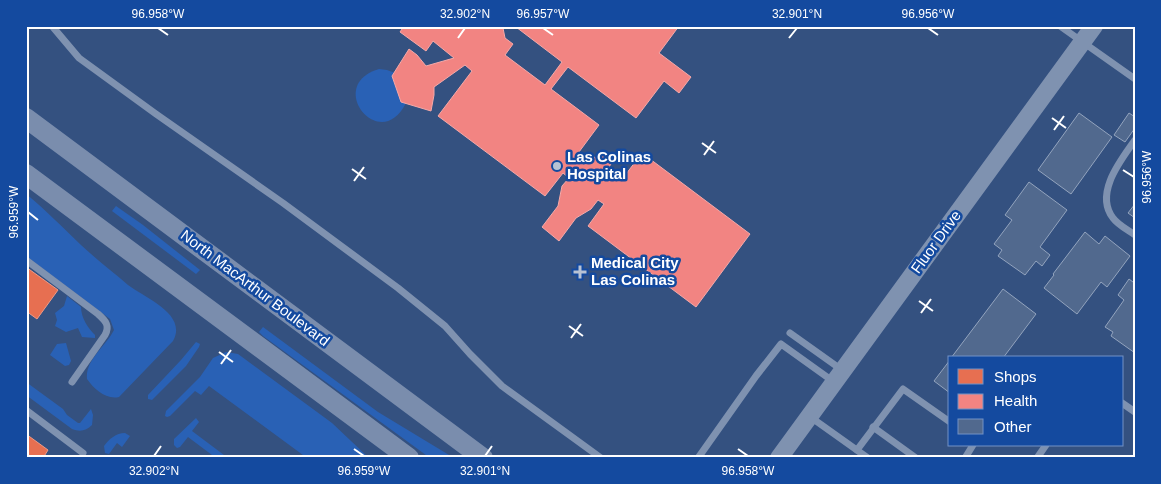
<svg xmlns="http://www.w3.org/2000/svg" width="1161" height="484" viewBox="0 0 1161 484" font-family="Helvetica,sans-serif">
  <style>
    .green { fill: #2961b5 }
    .shops { fill: #e76f51; stroke: #ee9a85 }
    .health { fill: #f28482; stroke: #f6a9a8; fill-rule: evenodd }
    .building { fill: #51698e; stroke: #93a4be }
    .lines { fill: none; stroke-linecap: round; stroke-linejoin: round }
    .service { stroke: #7f92b0; stroke-width: 7 }
    .tertiary { stroke: #7f92b0; stroke-width: 18 }
    .secondary { stroke: #7a8dad; stroke-width: 20 }
    .ticks { fill: none; stroke: #fff; stroke-width: 2 }
    .poi-dot { fill: #b8c2d3; stroke: #144a9f; stroke-width: 2 }
    .labels { text-anchor: middle; stroke-width: 5; stroke-linejoin: round; paint-order: stroke }
    .poi-label { font-size: 15px; font-weight: bold; fill: #fff; stroke: #144a9f; text-anchor: start }
    .street-label { font-size: 15px; fill: #fff; stroke: #144a9f }
    .neatline { fill: none; stroke: #fff; stroke-width: 2 }
    .ticks-label { font-size: 12px; text-anchor: middle; fill: #fff }
  </style>
  <rect width="100%" height="100%" fill="#345180"/>
  <g class="green">
    <path d="M 379,69 L 387,70 L 395,73 L 406,103 C 380,155 324,85 379,69 Z"/>
    <path d="M 26,194 C 46,210 63,228 81,245 C 96,259 113,272 128,285 C 145,298 188,314 173,341 L 119,397 C 106,400 94,389 87,379 C 85,360 106,346 114,330 L 110,319 L 26,256 Z"/>
    <path d="M 116,206 L 143,225 L 200,270 L 196,274 L 112,211 Z"/>
    <path d="M 67,296 L 81,307 C 81,318 88,328 95,335 L 95,338 L 82,337 L 78,328 L 66,332 L 55,326 L 57,320 L 55,313 L 64,306 Z"/>
    <path d="M 263,327 L 378,412 L 454,458 L 430,458 L 263,336 L 259,332 Z"/>
    <path d="M 196,342 L 200,344 L 199,347 L 186,366 L 152,400 L 148,399 L 148,395 L 181,360 Z"/>
    <path d="M 66,343 L 71,361 L 69,365 L 65,366 L 50,355 L 57,344 Z"/>
    <path d="M 226,352 L 238,354 L 332,423 L 369,458 L 307,458 L 209,386 L 201,395 L 195,391 L 170,416 L 167,417 L 165,416 L 166,411 L 200,377 L 213,358 Z"/>
    <path d="M 26,382 L 63,409 L 67,415 L 78,423 L 80,423 L 91,409 L 93,415 L 92,425 C 86,431 80,432 72,429 L 26,395 Z"/>
    <path d="M 196,418 L 199,422 L 192,431 L 228,458 L 216,458 L 188,437 L 180,447 L 177,448 L 174,445 L 174,439 Z"/>
    <path d="M 125,433 L 130,436 L 122,447 L 117,443 L 109,454 L 105,453 L 104,446 C 109,439 116,433 125,433 Z"/>
  </g>
  <g class="shops">
    <path d="M 26,267 L 58,290 L 37,319 L 26,311 Z"/>
    <path d="M 26,434 L 48,450 L 43,458 L 26,458 Z"/>
  </g>
  <path class="health" d="M 404,26 L 679,26 L 659,53 L 691,77 L 679,93 L 664,81 L 636,118 L 568,67 L 551,89 L 599,125 L 576,156 L 587,164 L 593,156 L 597,159 L 601,152 L 613,161 L 609,167 L 623,178 L 642,153 L 750,234 L 696,307 L 588,226 L 604,204 L 598,200 L 591,209 L 576,218 L 559,241 L 542,227 L 558,206 L 562,186 L 569,178 L 563,173 L 545,196 L 438,116 L 472,71 L 465,65 L 434,87 L 434,95 L 431,111 L 401,102 L 392,76 L 409,49 L 417,55 L 426,66 L 454,58 L 433,41 L 426,51 L 400,32 ZM 516,27 L 562,62 L 545,85 L 505,55 L 513,44 L 505,38 L 503,28 Z"/>
  <g class="building">
    <path d="M 1079,113 L 1112,137 L 1071,194 L 1038,170 Z"/>
    <path d="M 1129,113 L 1135,117 L 1135,128 L 1125,142 L 1114,135 Z"/>
    <path d="M 1029,182 L 1067,210 L 1040,247 L 1050,255 L 1042,266 L 1036,261 L 1025,275 L 998,256 L 1002,250 L 994,244 L 1012,220 L 1005,215 Z"/>
    <path d="M 1135,204 L 1135,218 L 1128,213 Z"/>
    <path d="M 1085,232 L 1099,244 L 1105,236 L 1130,256 L 1107,287 L 1101,282 L 1077,314 L 1044,288 L 1054,275 L 1053,274 Z"/>
    <path d="M 1129,279 L 1133,282 L 1135,280 L 1135,353 L 1111,336 L 1113,332 L 1105,327 L 1124,300 L 1118,295 Z"/>
    <path d="M 1003,289 L 1036,314 L 1003,358 L 951,358 Z"/>
    <path d="M 950,360 L 950,393 L 934,381 Z"/>
  </g>
  <g class="lines">
    <g class="service">
      <path d="M 52,26 L 79,58 L 156,114 L 283,203 L 398,288 L 445,326 L 470,354 L 502,386 L 601,458"/>
      <path d="M 1060,26 L 1135,79"/>
      <path d="M 1135,140 C 1121,160 1094,193 1113,218 C 1118,225 1128,230 1135,235"/>
      <path d="M 26,260 L 98,314 C 106,321 110,326 105,335 L 72,382"/>
      <path d="M 790,333 L 842,370"/>
      <path d="M 1122,403 L 1135,412"/>
      <path d="M 26,410 L 83,453"/>
      <path d="M 809,416 L 868,458"/>
      <path d="M 873,427 L 916,458"/>
      <path d="M 857,450 L 903,389 L 950,422"/>
      <path d="M 698,458 L 756,376 L 781,344 L 834,382"/>
      <path d="M 965,458 L 973,445"/>
      <path d="M 1037,458 L 1046,445"/>
    </g>
    <path class="tertiary" d="M 779,458 L 1094,26"/>
    <g class="secondary">
      <path d="M 26,118 L 483,458"/>
      <path d="M 26,174 L 409,458"/>
    </g>
  </g>
  <path class="ticks" d="M 158,28 L 168,35M 543,28 L 553,35M 928,28 L 938,35M 458,38 L 465,28M 789,38 L 797,28M 1052,118 L 1066,128M 1054,130 L 1064,116M 702,143 L 716,153M 704,155 L 714,141M 352,169 L 366,179M 1123,170 L 1134,177M 354,181 L 364,167M 28,212 L 38,220M 919,301 L 933,311M 921,313 L 931,299M 569,326 L 583,336M 571,338 L 581,324M 219,352 L 233,362M 221,364 L 231,350M 354,449 L 364,456M 738,449 L 748,456M 154,456 L 161,446M 485,456 L 492,446"/>
  <g class="poi-dot">
    <circle cx="557" cy="166" r="5"/>
    <path d="M577.5 264.5h5v5h5v5h-5v5h-5v-5h-5v-5h5z"/>
  </g>
  <g class="labels">
    <g class="poi-label">
      <text x="567" y="162">Las Colinas<tspan x="567" dy="17">Hospital</tspan></text>
      <text x="591" y="268">Medical City<tspan x="591" dy="17">Las Colinas</tspan></text>
    </g>
    <g class="street-label">
      <text transform="translate(936 242) rotate(-54)" y="5">Fluor Drive</text>
      <text transform="translate(255 288) rotate(37)" y="5">North MacArthur Boulevard</text>
    </g>
  </g>
  <rect width="1161" height="484" fill="none" stroke="#144a9f" stroke-width="55"/>
  <rect x="948" y="356" width="175" height="90" fill="#144a9f" stroke="#7292c5"/>
  <rect x="958" y="369" width="25" height="15" fill="#e76f51" stroke="#7292c5"/>
  <text x="994" y="382" font-size="15" fill="#ffffff">Shops</text>
  <rect x="958" y="394" width="25" height="15" fill="#f28482" stroke="#7292c5"/>
  <text x="994" y="406" font-size="15" fill="#ffffff">Health</text>
  <rect x="958" y="419" width="25" height="15" fill="#51698e" stroke="#7292c5"/>
  <text x="994" y="432" font-size="15" fill="#ffffff">Other</text>
  <rect x="28" y="28" width="1106" height="428" class="neatline"/>
  <g class="ticks-label">
    <text x="158" y="18">96.958°W</text>
    <text x="465" y="18">32.902°N</text>
    <text x="543" y="18">96.957°W</text>
    <text x="797" y="18">32.901°N</text>
    <text x="928" y="18">96.956°W</text>
    <text transform="translate(1147 177) rotate(-90)" y="4">96.956°W</text>
    <text transform="translate(14 212) rotate(-90)" y="4">96.959°W</text>
    <text x="154" y="475">32.902°N</text>
    <text x="364" y="475">96.959°W</text>
    <text x="485" y="475">32.901°N</text>
    <text x="748" y="475">96.958°W</text>
  </g>
</svg>
